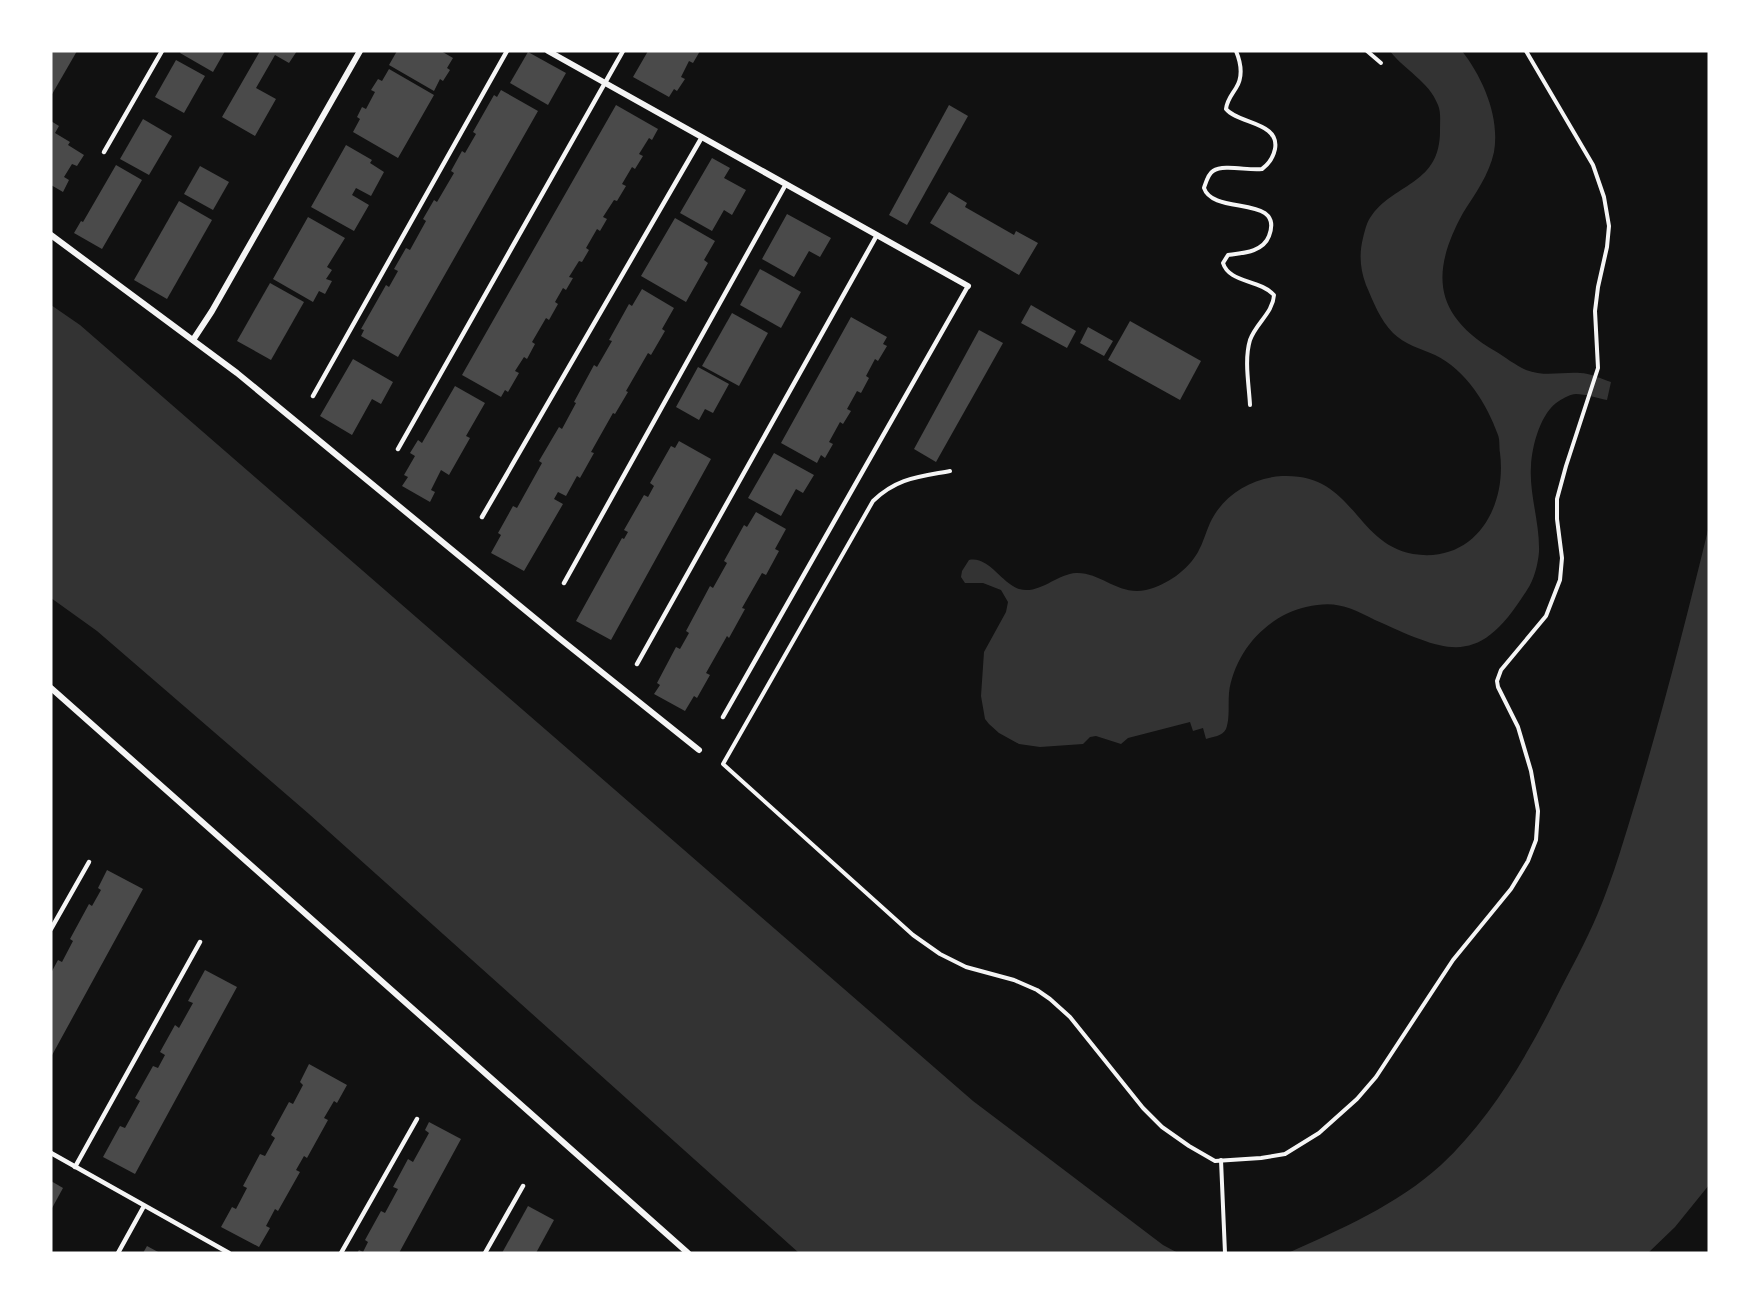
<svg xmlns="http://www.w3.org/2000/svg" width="1760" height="1304" viewBox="0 0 1760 1304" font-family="Barlow,sans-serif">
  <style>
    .water { fill: #333 }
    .building { fill: #4a4a4a }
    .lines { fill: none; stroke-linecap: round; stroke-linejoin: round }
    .path { stroke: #f5f5f5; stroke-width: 4 }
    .service { stroke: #f5f5f5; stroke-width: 4.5 }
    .minor { stroke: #f5f5f5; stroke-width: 6 }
  </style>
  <rect width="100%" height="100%" fill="#111"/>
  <g class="water">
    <path d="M 1390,51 L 1462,51 C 1483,78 1500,117 1494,152 C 1489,175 1475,194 1463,213 C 1430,273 1434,315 1495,351 C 1505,357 1515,365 1526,370 C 1544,377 1561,372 1580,373 C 1590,373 1601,379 1611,382 L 1607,400 C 1597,398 1585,394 1576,394 C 1570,394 1564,398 1559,401 C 1541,412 1532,445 1531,466 C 1529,494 1540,523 1539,552 C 1538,564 1534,580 1527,590 C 1478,669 1449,653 1375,620 C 1349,607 1336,600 1306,607 C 1266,616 1234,653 1229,693 C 1228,704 1230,719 1226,729 C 1223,736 1212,737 1206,739 L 1203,728 L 1193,731 L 1190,722 L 1128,738 L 1121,744 L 1096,736 L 1090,737 L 1083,744 L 1040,747 L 1019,744 L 999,733 L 989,724 L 985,719 L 981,696 L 984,652 L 1006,612 L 1008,602 L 1001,590 L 983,583 L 965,583 L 961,577 L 962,571 L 969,560 C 989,556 1001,583 1019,589 C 1039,595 1057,574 1076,573 C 1101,572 1118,596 1146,590 C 1167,585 1188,570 1198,552 C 1203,543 1206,532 1210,523 C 1223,495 1251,478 1282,476 C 1354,473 1354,543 1413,554 C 1475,564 1507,507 1500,453 C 1499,447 1500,440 1498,435 C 1487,404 1466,370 1435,355 C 1421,349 1404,344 1393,333 C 1380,320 1373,301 1366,285 C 1360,269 1359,254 1363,238 C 1365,230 1367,221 1372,215 C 1397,182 1441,184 1440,129 C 1440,121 1441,112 1438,105 C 1429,81 1404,70 1390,51 Z"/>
    <path d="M 51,305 L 80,325 L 973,1101 L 1163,1245 L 1178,1253 L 799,1253 L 309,814 L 97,631 L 51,598 Z"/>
    <path d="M 1709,526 L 1709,1185 L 1675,1227 L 1648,1253 L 1288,1253 C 1341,1229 1397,1205 1441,1165 C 1490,1119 1526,1058 1556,998 C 1570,970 1586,942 1598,913 C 1614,875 1625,836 1637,797 C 1664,707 1687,616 1709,526 Z"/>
  </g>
  <g class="building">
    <path d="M 51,51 L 77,51 L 51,96 Z"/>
    <path d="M 181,51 L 225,51 L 213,72 L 180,53 Z"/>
    <path d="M 260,51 L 297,51 L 289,63 L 275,55 L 256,88 L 276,99 L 255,136 L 222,117 Z"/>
    <path d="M 397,51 L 441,51 L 453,58 L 447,68 L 450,70 L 443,81 L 440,79 L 434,91 L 389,65 Z"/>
    <path d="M 648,51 L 700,51 L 693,63 L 689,61 L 681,77 L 685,79 L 677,91 L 674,89 L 669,97 L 633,77 Z"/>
    <path d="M 528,52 L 566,73 L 548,105 L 510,83 Z"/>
    <path d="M 176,60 L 205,76 L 184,113 L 155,97 Z"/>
    <path d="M 389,69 L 434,95 L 398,158 L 353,132 L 360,119 L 357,117 L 362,107 L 366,109 L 375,92 L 371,90 L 378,79 L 382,81 Z"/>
    <path d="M 501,90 L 538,111 L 398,357 L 361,336 L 364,330 L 361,329 L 386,285 L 389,287 L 398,271 L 394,269 L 406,248 L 410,250 L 426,221 L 423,219 L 434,200 L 437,202 L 454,173 L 451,171 L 462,151 L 465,153 L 476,134 L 473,132 L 494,95 L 497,97 Z"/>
    <path d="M 616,105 L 658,129 L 652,140 L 649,138 L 639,154 L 643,156 L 635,169 L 632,167 L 622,184 L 626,186 L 617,201 L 614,200 L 603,217 L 607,219 L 600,231 L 597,229 L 586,248 L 589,250 L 582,262 L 579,261 L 569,277 L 573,278 L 566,290 L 563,288 L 555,302 L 558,304 L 549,320 L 546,318 L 532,342 L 535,344 L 527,359 L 524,357 L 515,371 L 519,373 L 508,392 L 505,390 L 501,397 L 462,375 Z"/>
    <path d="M 949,105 L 968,116 L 907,225 L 889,215 Z"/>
    <path d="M 143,119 L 172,136 L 149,175 L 120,159 Z"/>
    <path d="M 51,121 L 59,126 L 55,133 L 70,142 L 68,145 L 84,155 L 77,166 L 72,164 L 64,177 L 69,180 L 63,192 L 51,185 Z"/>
    <path d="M 346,145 L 372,160 L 370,163 L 384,172 L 371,196 L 356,188 L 352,195 L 369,205 L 354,231 L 311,207 Z"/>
    <path d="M 712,158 L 730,168 L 724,178 L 746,190 L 732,215 L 724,210 L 712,231 L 680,213 Z"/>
    <path d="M 116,165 L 142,180 L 102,249 L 74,233 L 81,221 L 83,222 Z"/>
    <path d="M 200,166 L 229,182 L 213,210 L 184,194 Z"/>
    <path d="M 949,192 L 967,203 L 965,207 L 1014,235 L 1016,231 L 1038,243 L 1019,275 L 930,223 Z"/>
    <path d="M 179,201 L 212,220 L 167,299 L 134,280 Z"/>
    <path d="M 787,214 L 831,238 L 820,257 L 809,251 L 794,277 L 762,259 Z"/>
    <path d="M 308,217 L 345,238 L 327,267 L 332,270 L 326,279 L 332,281 L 325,294 L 319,291 L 313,302 L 273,279 Z"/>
    <path d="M 675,218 L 715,241 L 704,260 L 708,263 L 686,302 L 641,276 Z"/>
    <path d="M 760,269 L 801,292 L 781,328 L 740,305 Z"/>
    <path d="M 270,283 L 304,302 L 271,360 L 237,341 Z"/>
    <path d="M 642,289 L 674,308 L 662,329 L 665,331 L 651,355 L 648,353 L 626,391 L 628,392 L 615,414 L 613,413 L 591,452 L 594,453 L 580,478 L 577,476 L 566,496 L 558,492 L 554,499 L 563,504 L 524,571 L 491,553 L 501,535 L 498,533 L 513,506 L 517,508 L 542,463 L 539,461 L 559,427 L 562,429 L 576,403 L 574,402 L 594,365 L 597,367 L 612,341 L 609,340 L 629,304 L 632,306 Z"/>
    <path d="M 1031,305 L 1076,331 L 1067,348 L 1021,323 Z"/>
    <path d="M 732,313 L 768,333 L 739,386 L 702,366 Z"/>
    <path d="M 851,317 L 887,337 L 883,344 L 887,346 L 878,361 L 875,359 L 866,376 L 869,378 L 861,393 L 857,391 L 847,409 L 851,411 L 843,424 L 840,422 L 829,442 L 833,444 L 825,458 L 821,455 L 817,463 L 781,443 Z"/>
    <path d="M 1130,321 L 1201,361 L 1180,400 L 1108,360 Z"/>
    <path d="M 1088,327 L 1113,341 L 1104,356 L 1080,343 Z"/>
    <path d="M 979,330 L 1003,343 L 936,462 L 914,449 Z"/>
    <path d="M 353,359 L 393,382 L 381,404 L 372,399 L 352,435 L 320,416 Z"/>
    <path d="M 698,367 L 729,384 L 713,413 L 705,409 L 699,420 L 676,407 Z"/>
    <path d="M 455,386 L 485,403 L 466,436 L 470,438 L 449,475 L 441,470 L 431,490 L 435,492 L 430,502 L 402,486 L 408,477 L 404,475 L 415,456 L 410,453 L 418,440 L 422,443 Z"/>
    <path d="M 679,441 L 711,459 L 611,640 L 576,621 L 622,538 L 624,539 L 628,532 L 624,530 L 644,495 L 648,497 L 654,486 L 650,483 L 671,446 L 675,448 Z"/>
    <path d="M 774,453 L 814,475 L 803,493 L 796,489 L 781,516 L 748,498 Z"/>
    <path d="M 756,512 L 786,529 L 775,549 L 779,551 L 766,575 L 762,573 L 742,608 L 745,609 L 729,638 L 727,636 L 706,673 L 710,675 L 697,698 L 694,696 L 685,711 L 654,694 L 660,685 L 657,683 L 676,647 L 680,649 L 689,633 L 686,631 L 710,586 L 713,588 L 727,563 L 724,561 L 744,525 L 747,527 Z"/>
    <path d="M 107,870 L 143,889 L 51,1057 L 51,973 L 58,960 L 62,962 L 73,941 L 70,939 L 89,904 L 92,906 L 101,890 L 98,888 Z"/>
    <path d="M 205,970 L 237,987 L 135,1174 L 103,1157 L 120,1126 L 125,1128 L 140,1101 L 135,1098 L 153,1066 L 158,1068 L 165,1055 L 160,1052 L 175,1025 L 179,1028 L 193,1003 L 188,1001 Z"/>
    <path d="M 309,1064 L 347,1085 L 337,1103 L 334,1101 L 324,1118 L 328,1120 L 307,1158 L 304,1156 L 296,1170 L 300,1172 L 278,1211 L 275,1209 L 266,1226 L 270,1228 L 259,1247 L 221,1227 L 232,1207 L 236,1209 L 247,1188 L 243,1186 L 260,1154 L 265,1156 L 275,1138 L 271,1135 L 289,1102 L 293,1104 L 303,1085 L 300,1082 Z"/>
    <path d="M 429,1122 L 461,1139 L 399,1253 L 357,1253 L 359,1250 L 363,1252 L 368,1242 L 365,1240 L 381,1211 L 385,1213 L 398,1189 L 393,1187 L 408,1159 L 413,1162 L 429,1133 L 425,1130 Z"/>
    <path d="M 51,1181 L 63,1188 L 51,1210 Z"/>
    <path d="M 528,1206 L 554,1220 L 536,1253 L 502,1253 Z"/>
    <path d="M 147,1246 L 160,1253 L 143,1253 Z"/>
  </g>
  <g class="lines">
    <g class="path">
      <path d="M 1236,51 C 1241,63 1243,77 1236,88 C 1231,96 1227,100 1226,109 C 1238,124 1280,122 1275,149 C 1273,158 1269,164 1262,169 C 1249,171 1224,164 1213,171 C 1208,174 1206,182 1204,188 C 1213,216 1285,194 1269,236 C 1263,252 1243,253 1228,255 L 1223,263 C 1229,283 1259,279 1274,295 C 1273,313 1256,323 1250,340 C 1244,360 1249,385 1250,405"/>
      <path d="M 1367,51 L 1381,63"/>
      <path d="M 950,471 C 918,477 897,478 873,501 L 723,764 L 913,935 L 940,954 L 966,967 L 1014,980 L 1037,990 L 1050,999 L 1070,1017 L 1143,1108 L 1162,1127 L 1189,1146 L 1215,1161 L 1261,1158 L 1285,1154 L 1319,1133 L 1357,1099 L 1376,1077 L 1453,960 L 1511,889 L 1528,861 L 1536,840 L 1538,811 L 1531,771 L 1518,727 L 1498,687 L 1497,681 L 1501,670 L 1546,616 L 1560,580 L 1562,558 L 1557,519 L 1557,499 L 1566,466 L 1598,368 L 1595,311 L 1598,287 L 1607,247 L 1609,226 L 1604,197 L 1593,165 L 1526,51"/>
      <path d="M 1221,1160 L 1225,1253"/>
    </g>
    <g class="service">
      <path d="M 104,152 L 162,51"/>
      <path d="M 313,396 L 507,51"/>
      <path d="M 398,449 L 623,51"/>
      <path d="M 482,517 L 702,137"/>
      <path d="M 564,583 L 786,184"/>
      <path d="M 637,664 L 877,235"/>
      <path d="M 723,717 L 968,286"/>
      <path d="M 51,929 L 89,862"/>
      <path d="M 51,1153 L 229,1253"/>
      <path d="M 75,1167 L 200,942"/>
      <path d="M 118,1253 L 144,1206"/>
      <path d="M 341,1253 L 417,1119"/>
      <path d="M 485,1253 L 523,1186"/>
    </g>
    <g class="minor">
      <path d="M 548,51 L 968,286"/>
      <path d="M 51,235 L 237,373 L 559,638 L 699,750"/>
      <path d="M 193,340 L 212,311 L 360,51"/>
      <path d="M 51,688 L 688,1253"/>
    </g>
  </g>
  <rect width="1760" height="1304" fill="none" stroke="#ffffff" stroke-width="105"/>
</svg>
